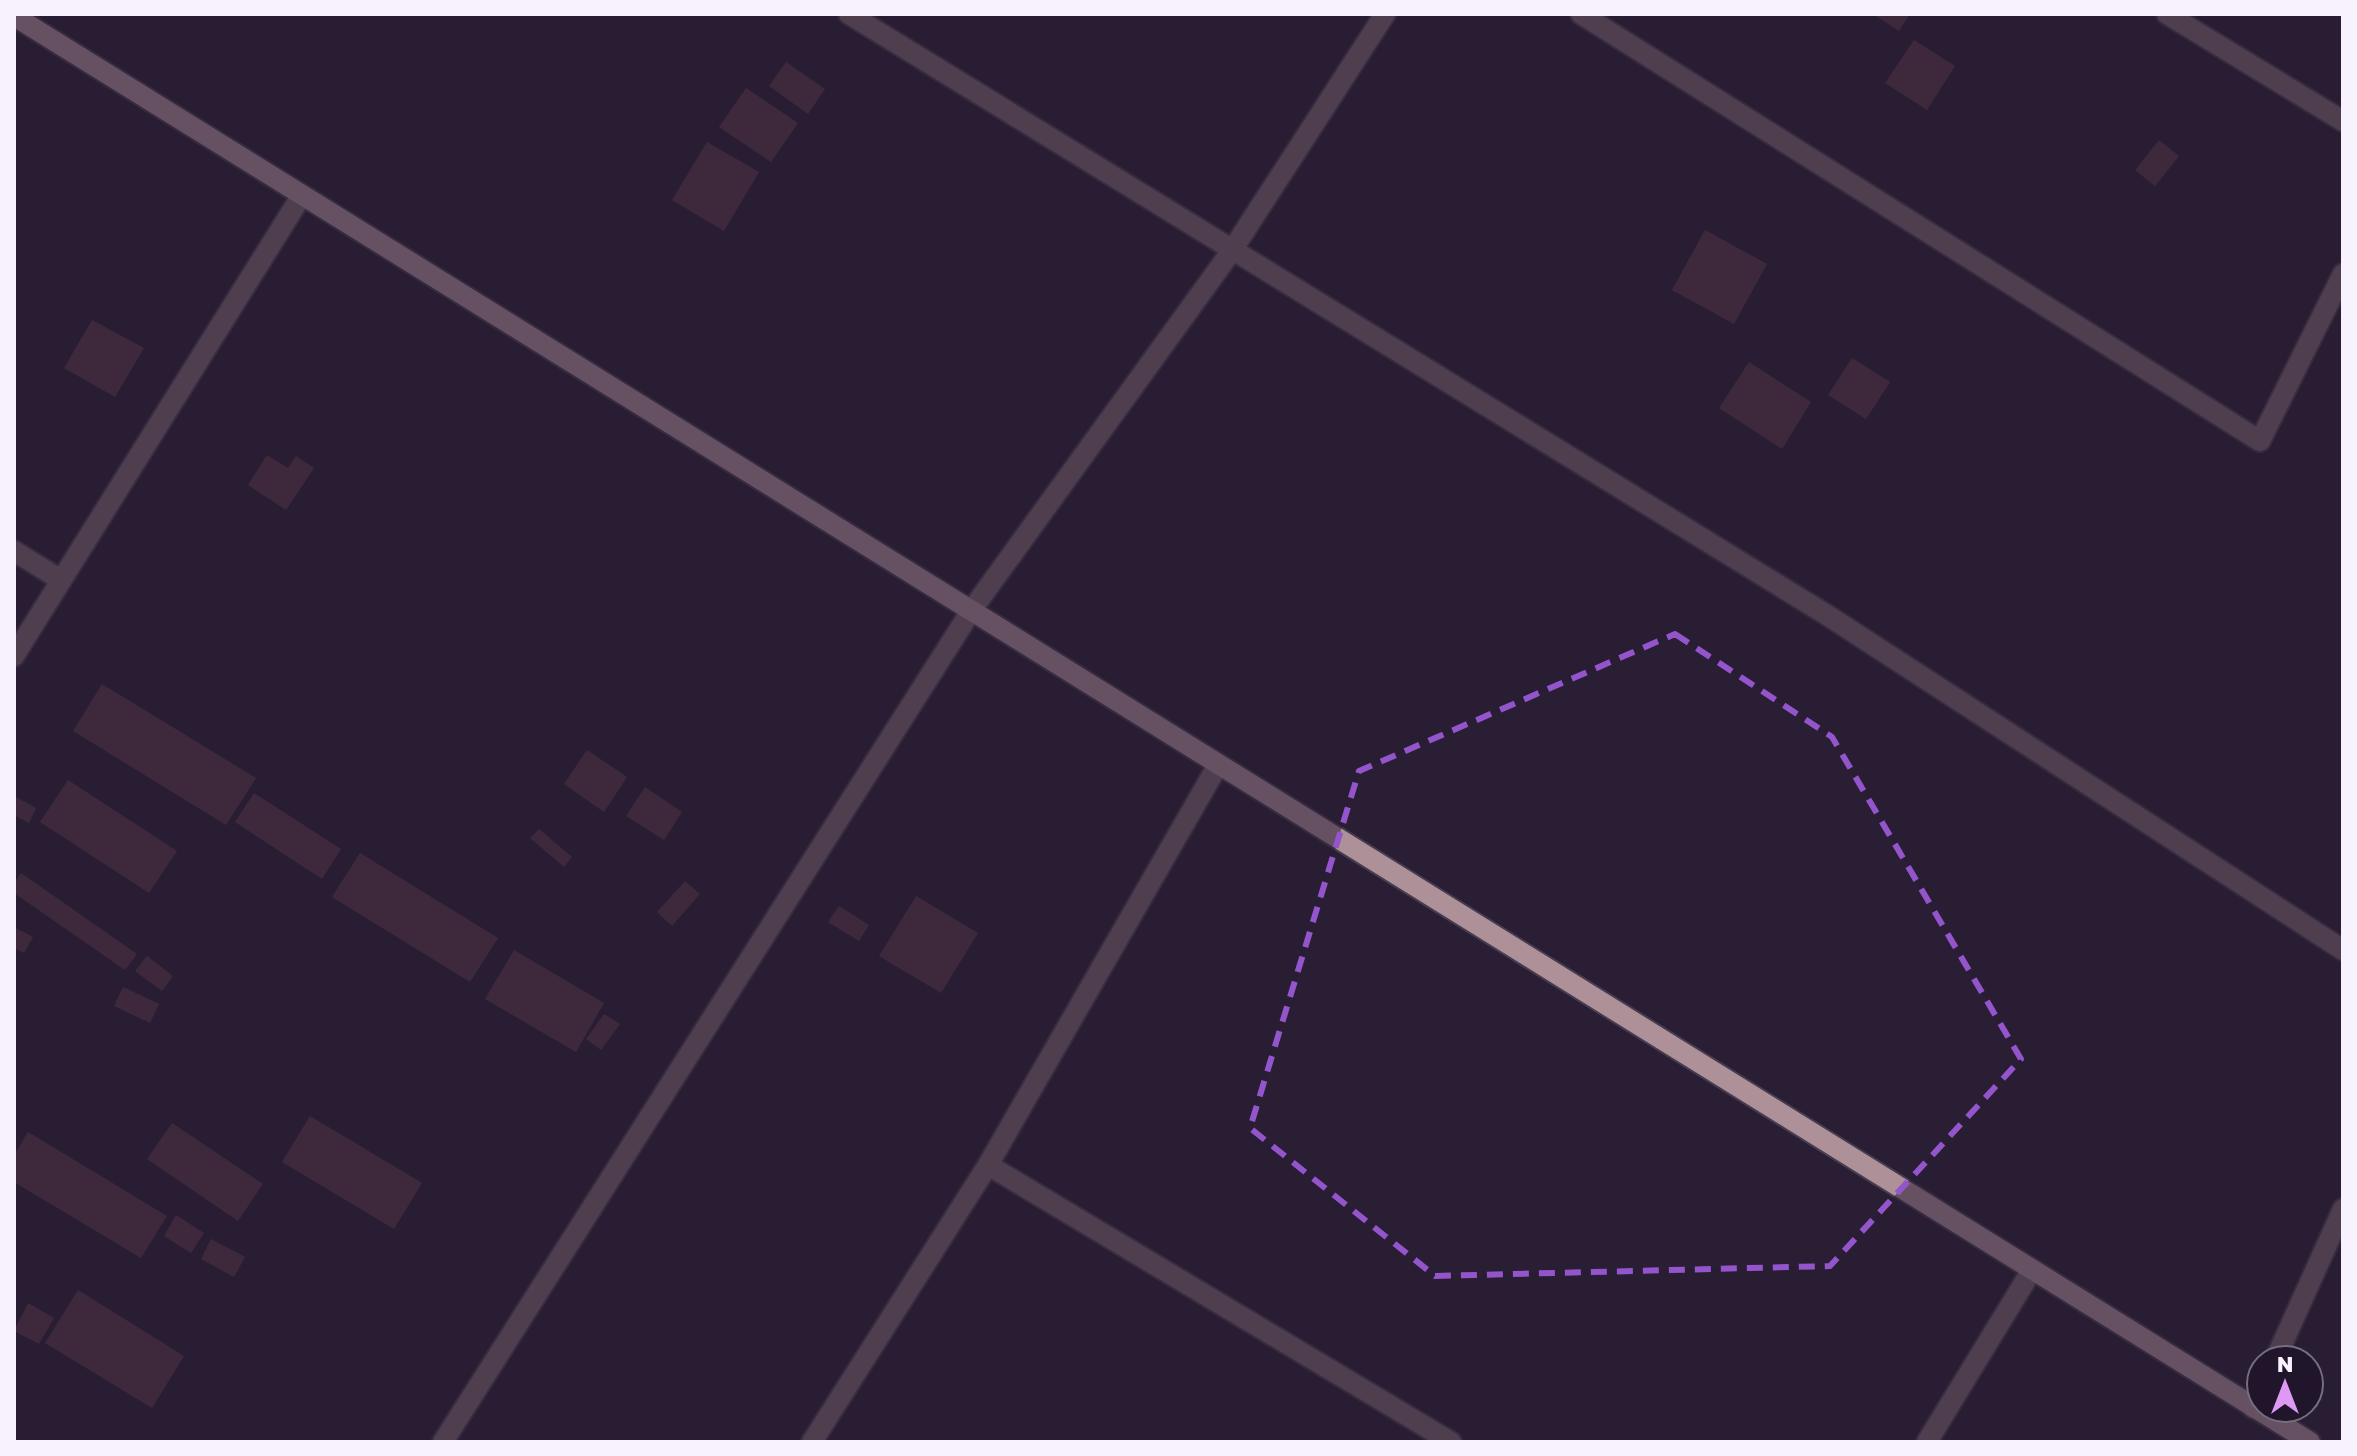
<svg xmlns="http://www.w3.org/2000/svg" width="2357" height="1456" viewBox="0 0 2357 1456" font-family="'Golos Text',sans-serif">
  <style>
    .building { fill: #543944 }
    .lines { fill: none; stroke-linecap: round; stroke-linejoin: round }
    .street-casing { stroke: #463c50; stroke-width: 24 }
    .secondary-casing { stroke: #463c50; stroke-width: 24 }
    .street { stroke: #7c696e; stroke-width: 20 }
    .secondary { stroke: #ae9198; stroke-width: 20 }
    .marked { fill: none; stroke: #9454cc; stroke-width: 6; stroke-dasharray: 16 10; stroke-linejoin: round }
  </style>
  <rect width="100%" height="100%" fill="#291e34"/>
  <g class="building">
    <path d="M 1873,14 L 1910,14 L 1899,31 Z"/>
    <path d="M 1914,40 L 1955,66 L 1927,110 L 1885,83 Z"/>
    <path d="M 786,62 L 825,89 L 808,114 L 769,86 Z"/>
    <path d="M 746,88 L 798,123 L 771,162 L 719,127 Z"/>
    <path d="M 2159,140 L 2179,156 L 2155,186 L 2135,170 Z"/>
    <path d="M 707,142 L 759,172 L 724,231 L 672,200 Z"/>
    <path d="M 1705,230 L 1767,264 L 1734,324 L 1672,290 Z"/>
    <path d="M 92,320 L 144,348 L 115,397 L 64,368 Z"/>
    <path d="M 1852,358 L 1890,382 L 1866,419 L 1828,395 Z"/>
    <path d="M 1749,362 L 1811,402 L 1782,449 L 1719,408 Z"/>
    <path d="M 267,455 L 288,468 L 296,456 L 314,468 L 286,510 L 248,485 Z"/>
    <path d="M 102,684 L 256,778 L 226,825 L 73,731 Z"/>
    <path d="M 587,750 L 627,777 L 604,812 L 564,784 Z"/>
    <path d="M 68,780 L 177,851 L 149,893 L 40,822 Z"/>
    <path d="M 645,787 L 682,812 L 664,840 L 626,816 Z"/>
    <path d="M 254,793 L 341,849 L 322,879 L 235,822 Z"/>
    <path d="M 14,796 L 36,808 L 29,823 L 14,815 Z"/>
    <path d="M 539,829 L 572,857 L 564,867 L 530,838 Z"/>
    <path d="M 360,853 L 498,938 L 470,982 L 332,897 Z"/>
    <path d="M 21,873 L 137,954 L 125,970 L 14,893 L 14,883 Z"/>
    <path d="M 685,881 L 700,894 L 672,926 L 657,912 Z"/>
    <path d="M 916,896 L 978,933 L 941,993 L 879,956 Z"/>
    <path d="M 839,906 L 869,925 L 859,941 L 828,922 Z"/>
    <path d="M 14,927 L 33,937 L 24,953 L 14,948 Z"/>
    <path d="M 514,950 L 604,1003 L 576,1052 L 485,999 Z"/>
    <path d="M 147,956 L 173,976 L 162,991 L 135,971 Z"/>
    <path d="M 123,987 L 159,1004 L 150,1023 L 114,1006 Z"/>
    <path d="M 604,1014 L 620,1024 L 601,1050 L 586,1039 Z"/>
    <path d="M 310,1116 L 422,1183 L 394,1229 L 282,1162 Z"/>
    <path d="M 172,1123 L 263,1184 L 238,1221 L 147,1159 Z"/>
    <path d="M 28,1132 L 167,1216 L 141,1258 L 14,1182 L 14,1155 Z"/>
    <path d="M 176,1215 L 204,1233 L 191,1253 L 164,1236 Z"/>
    <path d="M 211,1239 L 245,1257 L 234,1277 L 201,1259 Z"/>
    <path d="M 78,1290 L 184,1356 L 152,1408 L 45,1343 Z"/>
    <path d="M 28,1303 L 54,1318 L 39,1344 L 14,1331 Z"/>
  </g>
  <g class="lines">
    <defs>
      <g id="street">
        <path d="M 849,14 L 1827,615 L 2343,950"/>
        <path d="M 1581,14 L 2260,441 L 2343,274"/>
        <path d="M 2167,14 L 2343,121"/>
        <path d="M 14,551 L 61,580"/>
        <path d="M 14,656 L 302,195"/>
        <path d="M 1218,765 L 988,1165 L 1451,1442"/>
        <path d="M 2275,1360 L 2343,1209"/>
        <path d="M 2253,1408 L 2261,1390"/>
        <path d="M 443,1442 L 971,611 L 1233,249 L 1385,14"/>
        <path d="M 812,1442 L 988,1165"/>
        <path d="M 1927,1442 L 2032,1270"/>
      </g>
      <path id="secondary" d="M 14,16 L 2310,1442"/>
    </defs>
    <use href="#street" class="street-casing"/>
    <use href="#secondary" class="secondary-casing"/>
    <use href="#street" class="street"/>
    <use href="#secondary" class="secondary"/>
  </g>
  <path d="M0 0H2357V1456H0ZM 1675,634 L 1832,737 L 2021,1059 L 1830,1266 L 1435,1276 L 1250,1128 L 1359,771 Z" fill="#291e34" fill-opacity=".55" fill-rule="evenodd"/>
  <path class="marked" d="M 1675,634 L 1832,737 L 2021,1059 L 1830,1266 L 1435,1276 L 1250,1128 L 1359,771 Z"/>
  <rect width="2357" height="1456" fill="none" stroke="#f7f2fe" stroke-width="32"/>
  <g transform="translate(2285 1384)"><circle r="38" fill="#20152a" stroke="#766d7f" stroke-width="2"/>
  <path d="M0-6L14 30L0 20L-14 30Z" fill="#dd99f3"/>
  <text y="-12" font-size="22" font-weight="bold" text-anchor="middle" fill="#f7f2fe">N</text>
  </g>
</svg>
